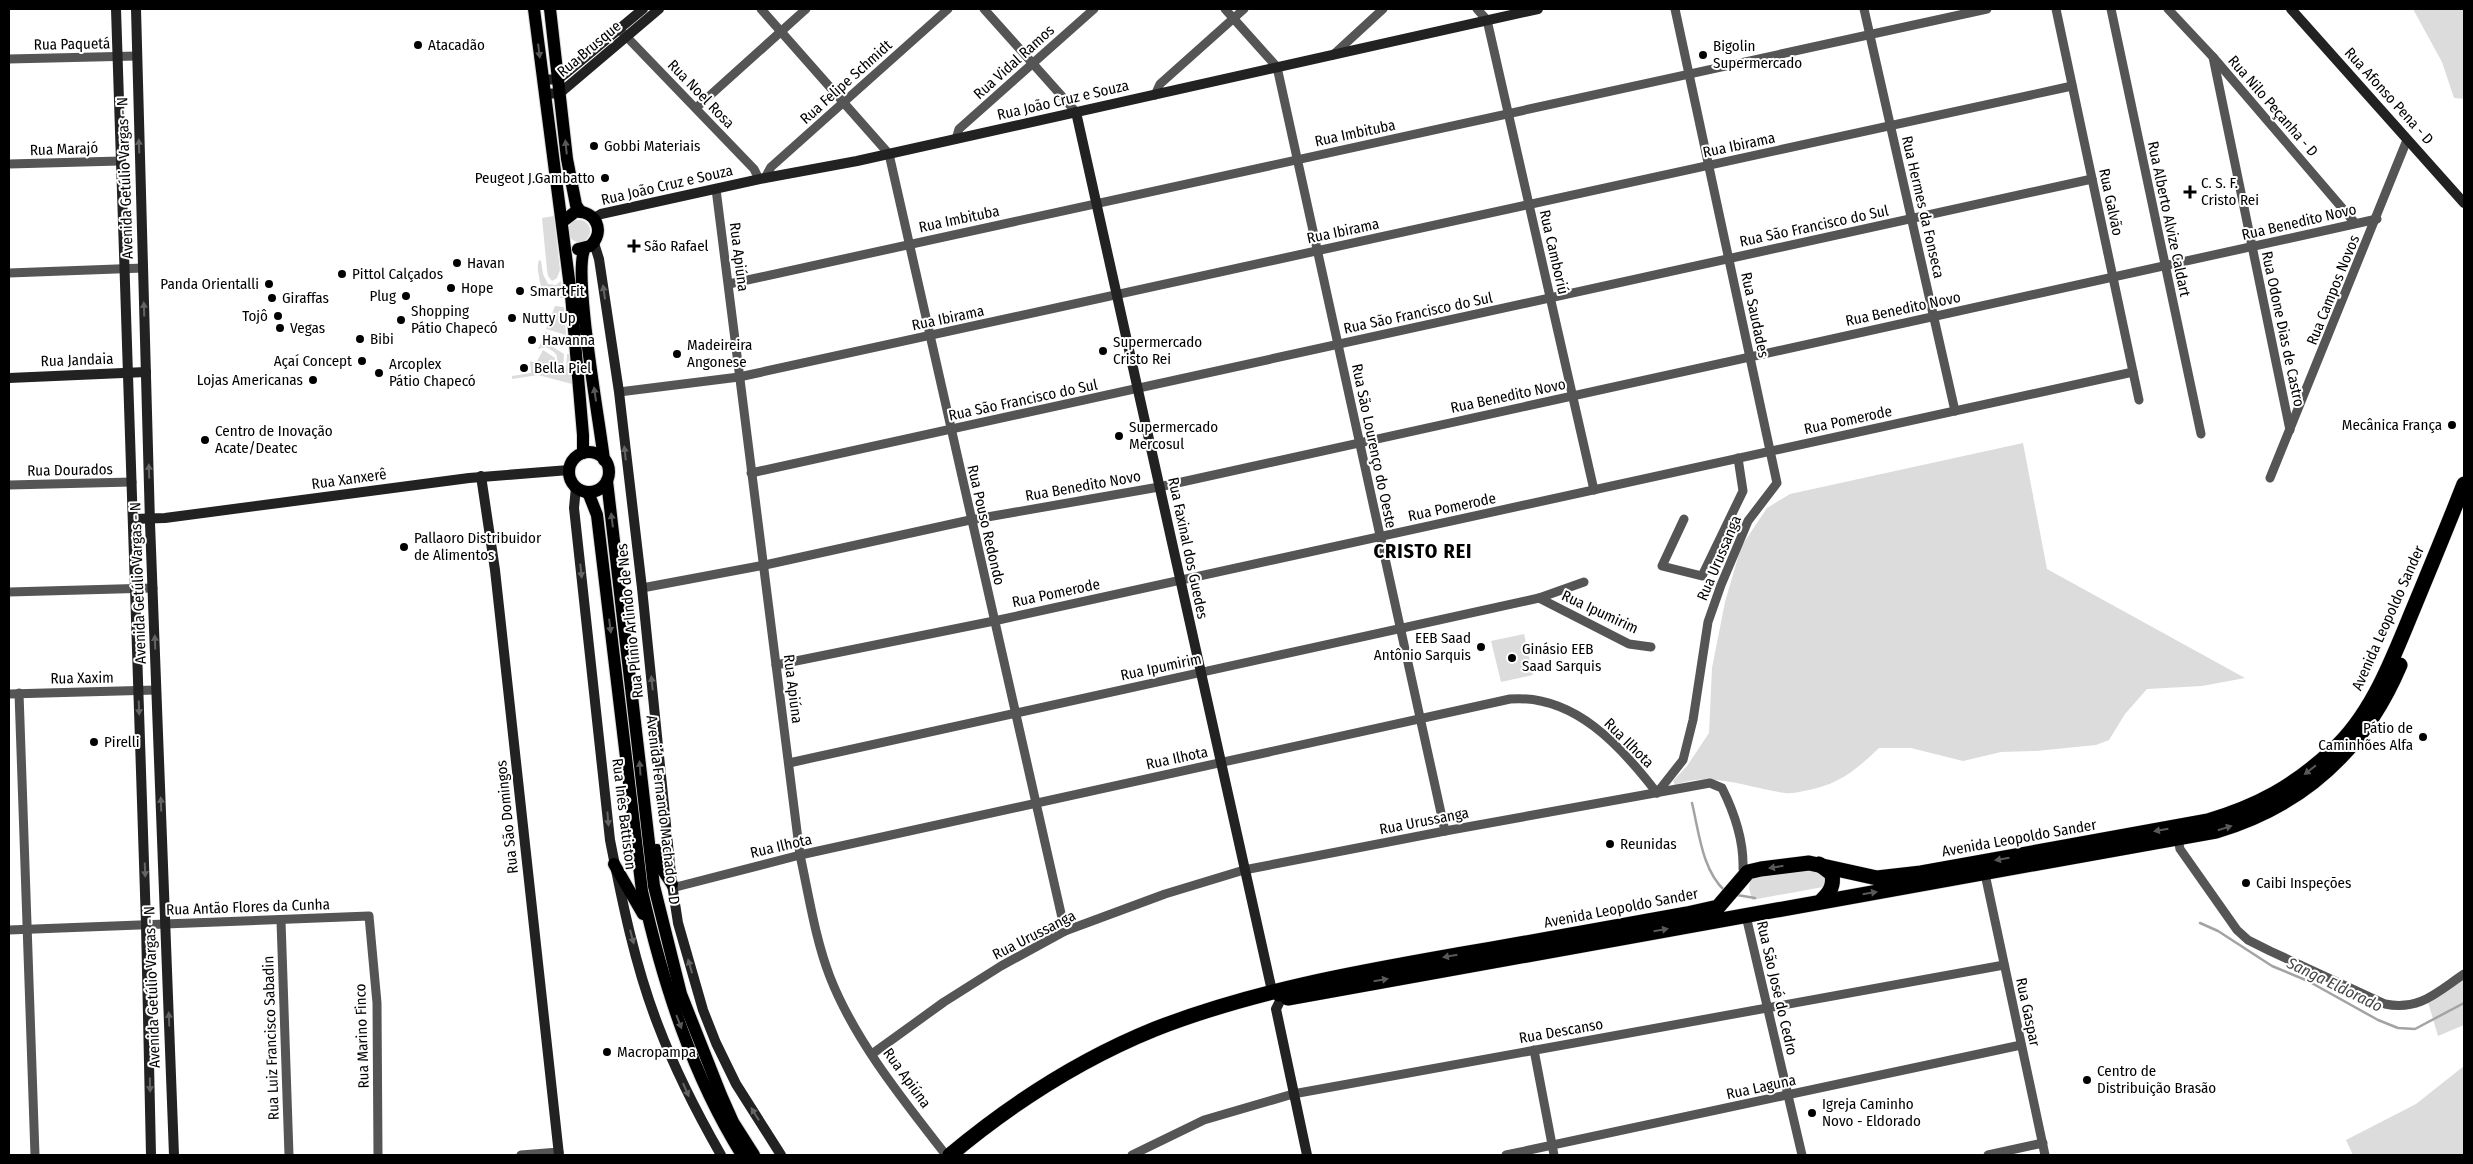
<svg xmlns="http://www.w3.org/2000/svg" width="2473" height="1164" viewBox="0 0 2473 1164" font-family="'Fira Sans Condensed',sans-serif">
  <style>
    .green { fill: #dcdcdc }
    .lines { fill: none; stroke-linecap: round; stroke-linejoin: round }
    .stream { stroke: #a3a3a3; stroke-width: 2.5 }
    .primary-casing { stroke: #dbdbdb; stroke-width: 14 }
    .highway-casing { stroke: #dbdbdb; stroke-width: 16 }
    .street { stroke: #555; stroke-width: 9 }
    .secondary { stroke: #222; stroke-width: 10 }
    .primary { stroke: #000; stroke-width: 12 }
    .highway { stroke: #000; stroke-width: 15 }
    .oneway { fill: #595959 }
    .oneway2 { fill: #646464 }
    .poi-dot { fill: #000; stroke: #fff; stroke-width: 2 }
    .labels { text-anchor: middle; stroke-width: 4; stroke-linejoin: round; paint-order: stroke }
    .street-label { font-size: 15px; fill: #000; stroke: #fff }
    .poi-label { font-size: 15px; fill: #000; stroke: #fff; text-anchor: start }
    .water-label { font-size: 16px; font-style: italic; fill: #444; stroke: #fff }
    .district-label { font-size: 20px; font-weight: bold; letter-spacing: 1px; fill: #000; stroke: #fff }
  </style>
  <rect width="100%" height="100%" fill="#fff"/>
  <g class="green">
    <path d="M 2413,9 L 2464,9 L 2464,99 L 2454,98 L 2442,62 Z"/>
    <path d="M 554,216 L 560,270 L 557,278 L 552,281 L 548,276 L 547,270 L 542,218 Z"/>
    <circle cx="579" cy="231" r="11"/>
    <path d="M 539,260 L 541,261 L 543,274 L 548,284 L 556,285 L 561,281 L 563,298 C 547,298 541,292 539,277 C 538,271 537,266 539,260 Z"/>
    <path d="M 555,306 L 564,307 L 566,335 L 546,329 Z"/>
    <path d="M 545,332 L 563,339 L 561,345 C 554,348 548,342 543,338 Z"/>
    <path d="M 542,340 L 564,354 L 563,369 L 558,367 C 556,354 560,355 546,347 L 538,349 Z"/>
    <path d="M 543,350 L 555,358 L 556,369 L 560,373 L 566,371 L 567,354 L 569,354 L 572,384 L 538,375 L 512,379 L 512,376 L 531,373 L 530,361 L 536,363 Z"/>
    <path d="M 2023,443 L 2047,569 L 2245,678 L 2202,686 L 2147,689 L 2125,714 L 2109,740 L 2096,745 L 2036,751 L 2001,752 L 1963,761 L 1911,748 L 1879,748 C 1855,771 1838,785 1804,791 C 1798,792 1791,794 1785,793 C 1748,788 1712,771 1675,785 L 1673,781 L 1687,766 L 1709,733 L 1712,668 L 1725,602 L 1741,547 L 1767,508 L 1790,494 Z"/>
    <path d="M 1524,634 L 1533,675 L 1501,682 L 1491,641 Z"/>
    <path d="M 1801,869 L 1821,871 L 1827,881 L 1823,887 L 1752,900 L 1749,888 L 1750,880 L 1760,876 Z"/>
    <path d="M 2464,974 L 2464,1025 L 2438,1036 L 2427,999 Z"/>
    <path d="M 2464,1066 L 2464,1155 L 2353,1155 L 2346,1140 L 2416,1104 Z"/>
  </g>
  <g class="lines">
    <g class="stream">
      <path d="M 1692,803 C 1699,832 1702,870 1725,891"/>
      <path d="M 1737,895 L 1755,898"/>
      <path d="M 2200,923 L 2218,931 L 2272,966 L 2308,981 L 2378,1020 L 2398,1028 L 2415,1029 L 2464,1003"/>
    </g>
    <defs>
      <g id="primary">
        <path d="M 534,9 L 571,295 L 583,435 L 583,453"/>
        <path d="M 550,9 L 567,159 L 576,205 L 580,211"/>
        <path d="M 562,222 L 575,212 C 596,210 606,232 590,246 L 578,249"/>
        <path d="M 585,248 C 572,271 600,424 604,460"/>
        <circle cx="589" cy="472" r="20"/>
        <path d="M 607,481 L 654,886 L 681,994 L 721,1095 L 733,1122 L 754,1155"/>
        <path d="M 588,492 L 597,515 L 642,891 C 663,983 692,1075 742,1155"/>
        <path d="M 657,850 L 660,866 L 672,884"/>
        <path d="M 614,864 L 643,914"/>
      </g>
      <g id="highway">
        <path d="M 1819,864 L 1832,874 C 1834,886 1830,892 1822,900"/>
        <path d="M 1279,994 L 1284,993 L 1288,998 L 2216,831 C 2304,805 2364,750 2400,665"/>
        <path d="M 950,1155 C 1011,1104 1081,1059 1155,1029 C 1252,991 1355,973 1457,955 C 1534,942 1611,928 1687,914 L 1718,907 L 1748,872 L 1761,869 L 1809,863 L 1877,878 L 1921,873 L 2208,821 C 2258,806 2293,787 2332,751 C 2373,714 2393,657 2414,607 C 2431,566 2448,525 2464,484"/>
      </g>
    </defs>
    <use href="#primary" class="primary-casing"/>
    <use href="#highway" class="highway-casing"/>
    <g class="street">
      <path d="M 761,9 L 889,154 L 1065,931"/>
      <path d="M 984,9 L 1076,112"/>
      <path d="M 1225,9 L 1277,67 L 1445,831"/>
      <path d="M 1477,9 L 1487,20 L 1594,490"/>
      <path d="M 1864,9 L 1955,411"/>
      <path d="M 2056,9 L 2139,400"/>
      <path d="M 2111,9 L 2201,434"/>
      <path d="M 2168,9 L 2213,57 L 2355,223"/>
      <path d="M 622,32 L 754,169 L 759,179"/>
      <path d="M 1333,55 L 1383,9"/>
      <path d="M 2213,57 L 2290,430"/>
      <path d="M 9,59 L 137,56"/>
      <path d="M 1155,95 L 1160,84 L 1244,9"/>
      <path d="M 696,108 L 806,9"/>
      <path d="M 956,139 L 959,129 L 1094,9"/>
      <path d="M 9,164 L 120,161"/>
      <path d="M 765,178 L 771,167 L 948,9"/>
      <path d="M 716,189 L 800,855 C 809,896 815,938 830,977 C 855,1041 904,1101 946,1155"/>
      <path d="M 9,273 L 143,268"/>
      <path d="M 729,284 L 1987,9"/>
      <path d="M 619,392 L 739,377 L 2072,86"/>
      <path d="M 751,473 L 2092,179"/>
      <path d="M 2270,478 L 2407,140"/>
      <path d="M 9,485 L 132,482"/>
      <path d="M 1684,519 L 1662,566 L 1702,576 L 1743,491 L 1738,458"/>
      <path d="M 642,588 L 765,565 L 970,520 L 1159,487 L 2377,219"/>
      <path d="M 9,592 L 153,588"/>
      <path d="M 1539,598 L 1629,644 L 1651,647"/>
      <path d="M 776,665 L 994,621 L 2133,372"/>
      <path d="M 19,693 L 35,1155"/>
      <path d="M 9,694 L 156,690"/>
      <path d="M 789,763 L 1539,598 L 1584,582"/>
      <path d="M 1657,793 L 1683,760 L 1693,720 L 1708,622 L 1721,585 L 1748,521 L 1777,483 L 1675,9"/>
      <path d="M 2178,839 L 2180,849 L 2237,930 L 2248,940 L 2270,951 L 2385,1004 C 2420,1011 2437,992 2464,974"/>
      <path d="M 1985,874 L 2045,1155"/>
      <path d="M 672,888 L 800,855 L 1510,699 C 1574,694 1621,746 1657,793"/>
      <path d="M 1746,916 L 1802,1155"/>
      <path d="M 281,921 L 289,1155"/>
      <path d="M 9,930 L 369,916 L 377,1003 L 378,1155"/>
      <path d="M 1534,1050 L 1554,1155"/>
      <path d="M 872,1054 L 944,1002 L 1001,966 L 1065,931 L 1165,894 L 1244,870 L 1445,831 L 1710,783 L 1722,788 C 1735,814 1744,840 1743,869 L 1748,872"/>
      <path d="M 521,1155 L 559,1152"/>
      <path d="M 1132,1155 L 1204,1120 L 1293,1094 L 2004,965"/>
      <path d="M 1506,1155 L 2021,1045"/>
      <path d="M 1988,1155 L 2043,1143"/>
    </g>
    <g class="secondary">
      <path d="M 116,9 L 146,924 L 151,1155"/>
      <path d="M 136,9 L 150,523 L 174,1155"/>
      <path d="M 2291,9 L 2464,203"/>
      <path d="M 543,80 L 558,79 L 565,74 L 643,9"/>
      <path d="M 545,94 L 560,93 L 659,9"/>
      <path d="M 1076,112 L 1272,991"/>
      <path d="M 594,218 L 601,214 L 765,178 L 857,161 L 1538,9"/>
      <path d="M 594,243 L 599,259 L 619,392 L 642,588 L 672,884 L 678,923 L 703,1010 L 716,1043 L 736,1084 L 781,1155"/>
      <path d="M 9,378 L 146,372"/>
      <path d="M 481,476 L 495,570 L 559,1155"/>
      <path d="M 576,487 L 574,508 L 610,840 C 622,901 635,966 658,1025 C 675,1070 697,1113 721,1155"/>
      <path d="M 133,519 L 165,518 L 469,478 L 569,470"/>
      <path d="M 1284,993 L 1276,1009 L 1307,1155"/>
    </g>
    <use href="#primary" class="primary"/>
    <use href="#highway" class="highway"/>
  </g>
  <defs><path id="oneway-solid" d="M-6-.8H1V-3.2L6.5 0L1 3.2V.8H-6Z" transform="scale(1.25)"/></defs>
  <g class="oneway">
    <use href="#oneway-solid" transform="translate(539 51) rotate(83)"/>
    <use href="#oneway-solid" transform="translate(566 147) rotate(-96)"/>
    <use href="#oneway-solid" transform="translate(595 394) rotate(-98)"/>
    <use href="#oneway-solid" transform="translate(612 520) rotate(-97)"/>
    <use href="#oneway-solid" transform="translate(610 626) rotate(83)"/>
    <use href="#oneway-solid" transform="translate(640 768) rotate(-94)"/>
    <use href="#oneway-solid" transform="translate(2310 770) rotate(142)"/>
    <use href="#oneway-solid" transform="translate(2225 828) rotate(-17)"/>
    <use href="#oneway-solid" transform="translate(2161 830) rotate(170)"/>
    <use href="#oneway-solid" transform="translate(2002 859) rotate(170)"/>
    <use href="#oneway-solid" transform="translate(1776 867) rotate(171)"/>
    <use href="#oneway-solid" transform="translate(1870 893) rotate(-9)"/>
    <use href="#oneway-solid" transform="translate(1661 930) rotate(-10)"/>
    <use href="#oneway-solid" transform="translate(1450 956) rotate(170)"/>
    <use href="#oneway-solid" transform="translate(1381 980) rotate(-10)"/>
    <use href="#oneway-solid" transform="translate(679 1022) rotate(69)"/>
  </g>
  <g class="oneway2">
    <use href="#oneway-solid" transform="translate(139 146) rotate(-92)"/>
    <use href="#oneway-solid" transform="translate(604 292) rotate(-98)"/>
    <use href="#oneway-solid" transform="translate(144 309) rotate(-92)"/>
    <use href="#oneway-solid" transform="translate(625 453) rotate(-96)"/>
    <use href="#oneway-solid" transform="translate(149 471) rotate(-92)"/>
    <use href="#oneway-solid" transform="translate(581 571) rotate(84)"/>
    <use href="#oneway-solid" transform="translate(155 642) rotate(-92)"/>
    <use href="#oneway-solid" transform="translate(652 683) rotate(-96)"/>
    <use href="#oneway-solid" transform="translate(139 708) rotate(88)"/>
    <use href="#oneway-solid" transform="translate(161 804) rotate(-92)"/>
    <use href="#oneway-solid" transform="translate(608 819) rotate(85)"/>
    <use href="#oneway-solid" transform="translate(145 870) rotate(88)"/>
    <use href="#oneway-solid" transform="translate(632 937) rotate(75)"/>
    <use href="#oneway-solid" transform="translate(690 966) rotate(-106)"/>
    <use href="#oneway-solid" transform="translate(169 1019) rotate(-92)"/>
    <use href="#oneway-solid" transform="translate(150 1085) rotate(89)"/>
    <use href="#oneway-solid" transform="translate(686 1090) rotate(66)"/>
    <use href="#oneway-solid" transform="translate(755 1114) rotate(-122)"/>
  </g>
  <g class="poi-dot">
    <circle cx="418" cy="45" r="5"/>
    <circle cx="1703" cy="55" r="5"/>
    <circle cx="594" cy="146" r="5"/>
    <circle cx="605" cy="178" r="5"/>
    <path d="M2187.5 184.5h5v5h5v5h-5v5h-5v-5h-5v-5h5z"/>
    <path d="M631.5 238.5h5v5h5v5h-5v5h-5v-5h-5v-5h5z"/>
    <circle cx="457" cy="263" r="5"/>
    <circle cx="342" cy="274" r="5"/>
    <circle cx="269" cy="284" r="5"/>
    <circle cx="451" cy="288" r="5"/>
    <circle cx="520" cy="291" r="5"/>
    <circle cx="406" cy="296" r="5"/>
    <circle cx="272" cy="298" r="5"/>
    <circle cx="278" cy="316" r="5"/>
    <circle cx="512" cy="318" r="5"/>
    <circle cx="401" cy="320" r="5"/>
    <circle cx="280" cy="328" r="5"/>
    <circle cx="360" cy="339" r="5"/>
    <circle cx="532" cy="340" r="5"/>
    <circle cx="1103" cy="351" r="5"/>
    <circle cx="677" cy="354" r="5"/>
    <circle cx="362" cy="361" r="5"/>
    <circle cx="524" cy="368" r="5"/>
    <circle cx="379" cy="373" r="5"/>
    <circle cx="313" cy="380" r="5"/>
    <circle cx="2452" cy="425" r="5"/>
    <circle cx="1119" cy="436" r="5"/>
    <circle cx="205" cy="440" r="5"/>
    <circle cx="404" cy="547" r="5"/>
    <circle cx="1481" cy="647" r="5"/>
    <circle cx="1512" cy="658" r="5"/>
    <circle cx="2423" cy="737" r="5"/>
    <circle cx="94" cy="742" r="5"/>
    <circle cx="1610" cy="844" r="5"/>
    <circle cx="2246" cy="883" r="5"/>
    <circle cx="607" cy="1052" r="5"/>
    <circle cx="2087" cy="1080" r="5"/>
    <circle cx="1812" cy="1113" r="5"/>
  </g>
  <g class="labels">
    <g class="street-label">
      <text transform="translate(72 44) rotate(-1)" y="5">Rua Paquetá</text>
      <text transform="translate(589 49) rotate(-40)" y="5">Rua Brusque</text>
      <text transform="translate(1014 62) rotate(-42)" y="5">Rua Vidal Ramos</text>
      <text transform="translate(846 82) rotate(-42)" y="5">Rua Felipe Schmidt</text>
      <text transform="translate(701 94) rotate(46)" y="5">Rua Noel Rosa</text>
      <text transform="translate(2389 96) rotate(48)" y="5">Rua Afonso Pena - D</text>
      <text transform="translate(1063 100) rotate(-13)" y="5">Rua João Cruz e Souza</text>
      <text transform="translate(2273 106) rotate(49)" y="5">Rua Nilo Peçanha - D</text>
      <text transform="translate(1355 133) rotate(-12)" y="5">Rua Imbituba</text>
      <text transform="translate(1739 145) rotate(-12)" y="5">Rua Ibirama</text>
      <text transform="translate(64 149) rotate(-2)" y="5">Rua Marajó</text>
      <text transform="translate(125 178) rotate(-92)" y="5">Avenida Getúlio Vargas - N</text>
      <text transform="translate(667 185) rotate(-13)" y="5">Rua João Cruz e Souza</text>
      <text transform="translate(2111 202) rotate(78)" y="5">Rua Galvão</text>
      <text transform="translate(1923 207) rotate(77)" y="5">Rua Hermes da Fonseca</text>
      <text transform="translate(959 219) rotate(-12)" y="5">Rua Imbituba</text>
      <text transform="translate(2169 219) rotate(78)" y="5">Rua Alberto Alvize Caldart</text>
      <text transform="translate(2299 222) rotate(-13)" y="5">Rua Benedito Novo</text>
      <text transform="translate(1814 226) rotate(-12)" y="5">Rua São Francisco do Sul</text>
      <text transform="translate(1343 231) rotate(-12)" y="5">Rua Ibirama</text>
      <text transform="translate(1554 252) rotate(77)" y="5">Rua Camboriú</text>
      <text transform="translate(739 257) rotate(83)" y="5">Rua Apiúna</text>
      <text transform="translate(2333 290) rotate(-68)" y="5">Rua Campos Novos</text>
      <text transform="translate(1903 309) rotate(-12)" y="5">Rua Benedito Novo</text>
      <text transform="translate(1418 313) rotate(-12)" y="5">Rua São Francisco do Sul</text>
      <text transform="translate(1755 315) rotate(78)" y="5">Rua Saudades</text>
      <text transform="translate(948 318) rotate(-12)" y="5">Rua Ibirama</text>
      <text transform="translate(2283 329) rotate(78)" y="5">Rua Odone Dias de Castro</text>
      <text transform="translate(77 360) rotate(-2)" y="5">Rua Jandaia</text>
      <text transform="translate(1508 396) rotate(-12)" y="5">Rua Benedito Novo</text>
      <text transform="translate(1023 400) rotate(-12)" y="5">Rua São Francisco do Sul</text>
      <text transform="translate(1848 420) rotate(-12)" y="5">Rua Pomerode</text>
      <text transform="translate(1374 446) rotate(78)" y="5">Rua São Lourenço do Oeste</text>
      <text transform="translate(70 470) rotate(-1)" y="5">Rua Dourados</text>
      <text transform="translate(349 479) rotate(-8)" y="5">Rua Xanxerê</text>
      <text transform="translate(1083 486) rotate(-10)" y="5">Rua Benedito Novo</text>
      <text transform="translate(1452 507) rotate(-12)" y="5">Rua Pomerode</text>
      <text transform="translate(986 525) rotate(77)" y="5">Rua Pouso Redondo</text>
      <text transform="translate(1188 548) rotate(78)" y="5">Rua Faxinal dos Guedes</text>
      <text transform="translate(1719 558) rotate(-67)" y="5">Rua Urussanga</text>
      <text transform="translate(138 583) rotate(-92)" y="5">Avenida Getúlio Vargas - N</text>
      <text transform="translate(1056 593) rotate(-12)" y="5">Rua Pomerode</text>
      <text transform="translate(1600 612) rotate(25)" y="5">Rua Ipumirim</text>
      <text transform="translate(2388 618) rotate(-66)" y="5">Avenida Leopoldo Sander</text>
      <text transform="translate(630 621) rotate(-96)" y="5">Rua Plínio Arlindo de Nes</text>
      <text transform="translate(1161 667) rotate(-12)" y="5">Rua Ipumirim</text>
      <text transform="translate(82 678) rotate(-1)" y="5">Rua Xaxim</text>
      <text transform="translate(793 689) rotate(83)" y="5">Rua Apiúna</text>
      <text transform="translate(1629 743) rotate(45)" y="5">Rua Ilhota</text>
      <text transform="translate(1177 758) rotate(-12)" y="5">Rua Ilhota</text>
      <text transform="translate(663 810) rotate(83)" y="5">Avenida Fernando Machado - D</text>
      <text transform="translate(624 814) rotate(83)" y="5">Rua Inês Battiston</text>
      <text transform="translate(507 817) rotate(-96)" y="5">Rua São Domingos</text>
      <text transform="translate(1424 821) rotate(-11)" y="5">Rua Urussanga</text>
      <text transform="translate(2019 838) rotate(-10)" y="5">Avenida Leopoldo Sander</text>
      <text transform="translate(781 846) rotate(-13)" y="5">Rua Ilhota</text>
      <text transform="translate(248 907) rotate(-2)" y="5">Rua Antão Flores da Cunha</text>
      <text transform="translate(1621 908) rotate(-11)" y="5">Avenida Leopoldo Sander</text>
      <text transform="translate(1034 935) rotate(-27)" y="5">Rua Urussanga</text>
      <text transform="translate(152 987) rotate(-92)" y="5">Avenida Getúlio Vargas - N</text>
      <text transform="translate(1777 988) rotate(77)" y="5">Rua São José do Cedro</text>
      <text transform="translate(2028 1012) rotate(78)" y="5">Rua Gaspar</text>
      <text transform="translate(1561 1031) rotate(-10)" y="5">Rua Descanso</text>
      <text transform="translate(362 1036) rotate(-92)" y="5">Rua Marino Finco</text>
      <text transform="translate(271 1038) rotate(-92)" y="5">Rua Luiz Francisco Sabadin</text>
      <text transform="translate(907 1078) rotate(54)" y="5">Rua Apiúna</text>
      <text transform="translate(1761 1087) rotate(-12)" y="5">Rua Laguna</text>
    </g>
    <g class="poi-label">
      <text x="428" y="50">Atacadão</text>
      <text x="1713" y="51">Bigolin<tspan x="1713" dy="17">Supermercado</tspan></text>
      <text x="604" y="151">Gobbi Materiais</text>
      <text x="595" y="183" text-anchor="end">Peugeot J.Gambatto</text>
      <text x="2201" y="188">C. S. F.<tspan x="2201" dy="17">Cristo Rei</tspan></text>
      <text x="644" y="251">São Rafael</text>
      <text x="467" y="268">Havan</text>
      <text x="352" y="279">Pittol Calçados</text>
      <text x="259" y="289" text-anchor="end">Panda Orientalli</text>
      <text x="461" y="293">Hope</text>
      <text x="530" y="296">Smart Fit</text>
      <text x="396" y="301" text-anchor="end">Plug</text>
      <text x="282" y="303">Giraffas</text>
      <text x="411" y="316">Shopping<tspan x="411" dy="17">Pátio Chapecó</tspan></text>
      <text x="268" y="321" text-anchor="end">Tojô</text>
      <text x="522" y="323">Nutty Up</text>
      <text x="290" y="333">Vegas</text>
      <text x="370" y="344">Bibi</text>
      <text x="542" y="345">Havanna</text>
      <text x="1113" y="347">Supermercado<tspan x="1113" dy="17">Cristo Rei</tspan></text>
      <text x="687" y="350">Madeireira<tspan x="687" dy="17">Angonese</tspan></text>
      <text x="352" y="366" text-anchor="end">Açaí Concept</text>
      <text x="389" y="369">Arcoplex<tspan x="389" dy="17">Pátio Chapecó</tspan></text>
      <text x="534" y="373">Bella Piel</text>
      <text x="303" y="385" text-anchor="end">Lojas Americanas</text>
      <text x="2442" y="430" text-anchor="end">Mecânica França</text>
      <text x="1129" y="432">Supermercado<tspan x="1129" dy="17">Mercosul</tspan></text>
      <text x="215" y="436">Centro de Inovação<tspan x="215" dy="17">Acate/Deatec</tspan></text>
      <text x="414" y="543">Pallaoro Distribuidor<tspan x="414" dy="17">de Alimentos</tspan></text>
      <text x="1471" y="643" text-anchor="end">EEB Saad<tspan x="1471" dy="17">Antônio Sarquis</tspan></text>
      <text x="1522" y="654">Ginásio EEB<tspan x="1522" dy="17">Saad Sarquis</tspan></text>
      <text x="2413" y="733" text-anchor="end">Pátio de<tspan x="2413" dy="17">Caminhões Alfa</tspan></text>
      <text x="104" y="747">Pirelli</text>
      <text x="1620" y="849">Reunidas</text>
      <text x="2256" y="888">Caibi Inspeçōes</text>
      <text x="617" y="1057">Macropampa</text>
      <text x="2097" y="1076">Centro de<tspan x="2097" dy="17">Distribuição Brasão</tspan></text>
      <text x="1822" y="1109">Igreja Caminho<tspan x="1822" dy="17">Novo - Eldorado</tspan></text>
    </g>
    <g class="water-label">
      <text transform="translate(2335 984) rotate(26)" y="6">Sanga Eldorado</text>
    </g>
    <g class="district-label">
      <text x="1423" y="558">CRISTO REI</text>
    </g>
  </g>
  <rect width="2473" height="1164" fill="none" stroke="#000000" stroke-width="20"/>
</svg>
